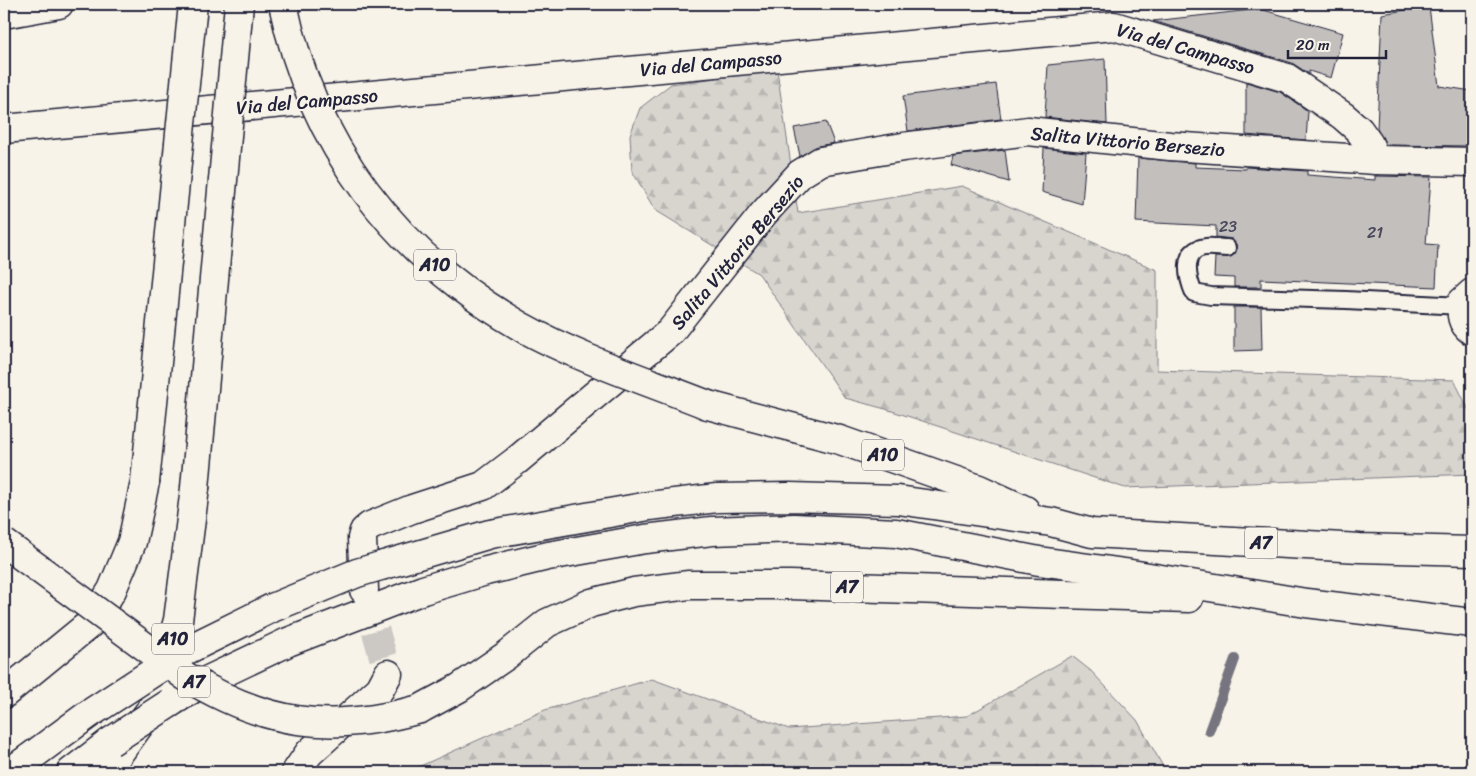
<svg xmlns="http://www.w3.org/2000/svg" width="1476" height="776" viewBox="0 0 1476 776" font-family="Sriracha,sans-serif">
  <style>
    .forest { fill: url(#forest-firs); stroke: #7d7c85 }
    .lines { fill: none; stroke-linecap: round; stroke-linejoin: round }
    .stream { stroke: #76747f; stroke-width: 10 }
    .building { fill: #c2bfbd; stroke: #22223b }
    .minor-tunnel { stroke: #ccc9c5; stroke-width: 28; stroke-dasharray: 28 14; stroke-linecap: butt }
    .service-casing { stroke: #22223b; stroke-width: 20 }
    .minor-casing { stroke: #22223b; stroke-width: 31 }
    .motorway-casing { stroke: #22223b; stroke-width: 31 }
    .service { stroke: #f7f3e8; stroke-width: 16 }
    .minor { stroke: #f7f3e8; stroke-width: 28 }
    .motorway { stroke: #f7f3e8; stroke-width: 28 }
    .motorway-bridge-casing { stroke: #22223b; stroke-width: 31; stroke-linecap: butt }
    .motorway-bridge { stroke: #f7f3e8; stroke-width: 28 }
    .labels { text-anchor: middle; stroke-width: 4; stroke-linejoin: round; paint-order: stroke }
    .number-label { font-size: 16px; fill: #4a495c }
    .shield { fill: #f7f3e8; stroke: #62616f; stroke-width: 1 }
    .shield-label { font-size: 18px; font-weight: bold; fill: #22223b }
    .street-label { font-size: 19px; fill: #22223b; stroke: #f7f3e8 }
  </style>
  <defs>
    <pattern id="forest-firs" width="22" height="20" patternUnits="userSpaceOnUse" patternTransform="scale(1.25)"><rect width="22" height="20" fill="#d8d5cf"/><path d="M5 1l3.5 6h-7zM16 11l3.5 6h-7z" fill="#b9b7b3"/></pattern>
  </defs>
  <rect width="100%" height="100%" fill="#f7f3e8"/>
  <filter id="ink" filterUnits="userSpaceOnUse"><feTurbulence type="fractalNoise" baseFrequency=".02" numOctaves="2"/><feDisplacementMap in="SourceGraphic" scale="10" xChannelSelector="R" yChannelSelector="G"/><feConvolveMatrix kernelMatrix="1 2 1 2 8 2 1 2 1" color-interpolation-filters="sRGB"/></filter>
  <g filter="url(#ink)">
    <g class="forest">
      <path d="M 777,70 L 798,213 L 962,186 L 1157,270 L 1157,370 L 1454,380 L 1472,416 L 1472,474 L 1125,488 L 889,410 L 845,398 L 759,274 L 655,210 L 632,171 L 630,135 L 640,108 L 671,84 Z"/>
      <path d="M 1072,656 L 1091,671 L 1137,720 L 1166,772 L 407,772 L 545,710 L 652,679 L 789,729 L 967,716 Z"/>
    </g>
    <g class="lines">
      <path class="stream" d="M 1209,731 L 1235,659"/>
    </g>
    <g class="building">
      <path d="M 1429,6 L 1439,86 L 1472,91 L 1472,146 L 1386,145 L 1377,129 L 1382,14 Z"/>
      <path d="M 1260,9 L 1343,33 L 1331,78 L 1309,71 L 1309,74 L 1292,63 L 1153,21 Z"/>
      <path d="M 1105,59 L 1107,124 L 1045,117 L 1048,65 Z"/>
      <path d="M 1246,82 L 1280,92 L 1308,111 L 1306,140 L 1246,135 Z"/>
      <path d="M 996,84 L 1001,119 L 908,131 L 903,96 Z"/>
      <path d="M 826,122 L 834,143 L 818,146 L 800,156 L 794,128 Z"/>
      <path d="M 1044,148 L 1086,153 L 1082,204 L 1042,192 Z"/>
      <path d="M 1005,150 L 1009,182 L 951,165 L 953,156 Z"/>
      <path d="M 1138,158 L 1195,163 L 1195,167 L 1246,169 L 1246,167 L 1307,171 L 1307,175 L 1375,180 L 1375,176 L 1431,177 L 1426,244 L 1438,245 L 1436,287 L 1261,279 L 1261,287 L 1234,287 L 1234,278 L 1214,277 L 1215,257 L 1231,257 L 1235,254 L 1237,249 L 1236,244 L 1232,239 L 1216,237 L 1216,226 L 1136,222 Z"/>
      <path d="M 1234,307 L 1261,307 L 1262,350 L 1234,351 Z"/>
    </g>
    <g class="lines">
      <path class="minor-tunnel" d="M 364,590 L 388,674"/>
      <defs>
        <path id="service" d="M 1227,248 C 1220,248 1213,246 1206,247 C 1181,249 1187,277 1194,293 L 1211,296 L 1346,300 L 1462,306"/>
        <g id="minor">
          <path d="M 4,14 L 59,4"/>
          <path d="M 4,129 L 1114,26 L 1287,78 L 1343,116 L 1359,130 L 1369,144 L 1376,160"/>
          <path d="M 1472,293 L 1462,302 C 1461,315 1461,323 1472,331"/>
          <path d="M 364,590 L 362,538 L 364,531 L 370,526 L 412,509 L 483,486 L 516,461 L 670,332 L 764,213 L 800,174 L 821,161 L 903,147 L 1028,131 L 1170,146 L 1376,160 L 1472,162"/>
          <path d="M 296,772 L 309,753 L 380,689 L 388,674"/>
        </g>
        <g id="motorway">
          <path d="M 708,405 L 840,440 L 979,489 L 1025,510"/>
          <path d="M 384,565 L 490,534 L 649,506 L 717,498 L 790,497 L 898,500 L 1051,522 L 1092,533 L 1360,548 L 1472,551"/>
          <path d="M 4,694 L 92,622 L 112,590 L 132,542 L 145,482"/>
          <path d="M 170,703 L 202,683 L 288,642 L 423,590 L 486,571 L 548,556 L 645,539 L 712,531 L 794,528 L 896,533 L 1039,561 L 1125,573 L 1306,603 L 1472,623"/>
          <path d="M 420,709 L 459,688 L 507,655 L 547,623 L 591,603 L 634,592 L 689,585 L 790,585 L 1189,598"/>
          <path d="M 71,772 L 110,742"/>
          <path d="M 103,772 L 109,767 L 154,705 L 178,620 L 195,488"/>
        </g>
      </defs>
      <use href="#service" class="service-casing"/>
      <use href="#minor" class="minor-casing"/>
      <use href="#motorway" class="motorway-casing"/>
      <use href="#service" class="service"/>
      <use href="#minor" class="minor"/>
      <use href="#motorway" class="motorway"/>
      <defs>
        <g id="motorway-bridge">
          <path d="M 283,4 C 312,145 395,254 520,326 C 579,359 645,380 708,405"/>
          <path d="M 145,482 L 193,4"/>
          <path d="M 195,488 L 239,4"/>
          <path d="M 4,543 L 185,676 C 265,725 330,734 420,709"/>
          <path d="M 110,742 L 170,703"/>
          <path d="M 10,772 L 89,714 L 187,650 L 272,608 L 357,573 L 384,565"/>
        </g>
      </defs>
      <use href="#motorway-bridge" class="motorway-bridge-casing"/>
      <use href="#motorway-bridge" class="motorway-bridge"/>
    </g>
  </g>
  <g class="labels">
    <g class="number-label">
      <text x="1228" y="232">23</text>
      <text x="1375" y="238">21</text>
    </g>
    <g class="shield">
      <rect x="414" y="249.5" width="42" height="31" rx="4"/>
      <rect x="862" y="439.5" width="42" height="31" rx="4"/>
      <rect x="1245" y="527.5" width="32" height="31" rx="4"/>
      <rect x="831" y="571.5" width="32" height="31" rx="4"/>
      <rect x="152" y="623.5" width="42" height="31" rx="4"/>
      <rect x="178" y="666.5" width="32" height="31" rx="4"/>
    </g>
    <g class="shield-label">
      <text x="435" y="271">A10</text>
      <text x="883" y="461">A10</text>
      <text x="1261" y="549">A7</text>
      <text x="847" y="593">A7</text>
      <text x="173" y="645">A10</text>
      <text x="194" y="688">A7</text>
    </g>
    <g class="street-label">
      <text transform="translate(1186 48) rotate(16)" y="7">Via del Campasso</text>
      <text transform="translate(711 63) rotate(-5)" y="7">Via del Campasso</text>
      <text transform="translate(307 101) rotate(-5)" y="7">Via del Campasso</text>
      <text transform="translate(1128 141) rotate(5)" y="7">Salita Vittorio Bersezio</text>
      <text transform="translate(737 252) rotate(-50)" y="7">Salita Vittorio Bersezio</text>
    </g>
  </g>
  <rect width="1476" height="776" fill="none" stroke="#f7f3e8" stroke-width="20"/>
  <rect x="10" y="10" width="1456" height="756" fill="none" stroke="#22223b" stroke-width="2" filter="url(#ink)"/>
  <path d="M1288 50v8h98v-8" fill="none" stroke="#22223b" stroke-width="2.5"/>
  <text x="1296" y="50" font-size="15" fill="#22223b" stroke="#f7f3e8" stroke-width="4" paint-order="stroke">20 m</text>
</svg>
